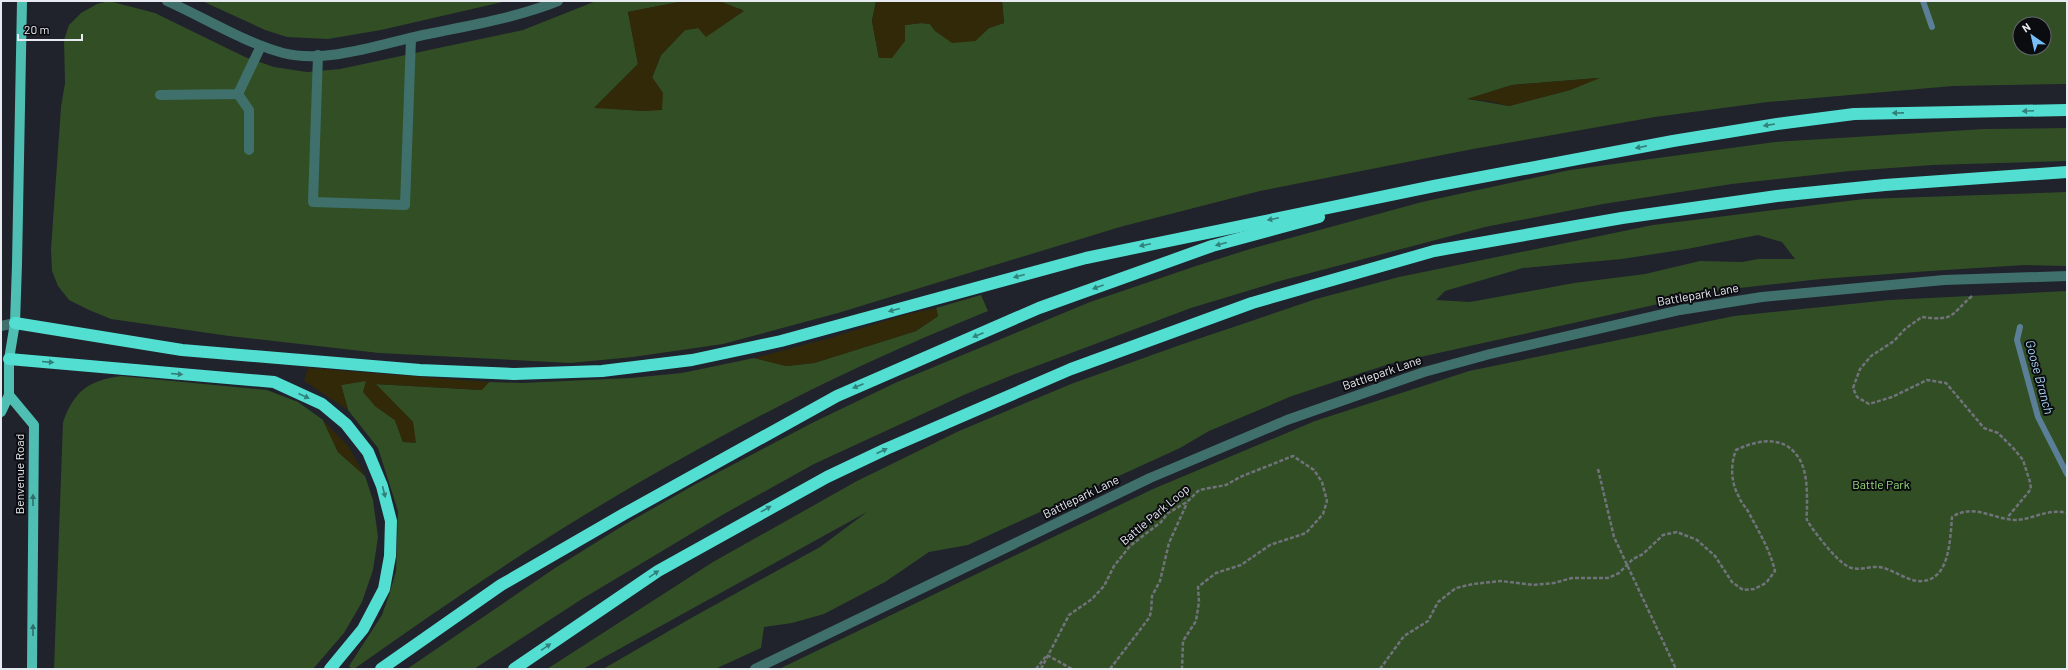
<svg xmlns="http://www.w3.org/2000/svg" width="2068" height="670" viewBox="0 0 2068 670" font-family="Barlow,sans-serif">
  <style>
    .green { fill: #324e24; fill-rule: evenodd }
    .sand { fill: #322908 }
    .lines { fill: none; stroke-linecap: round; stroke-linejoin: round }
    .stream { stroke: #5b7f96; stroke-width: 6 }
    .path { stroke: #71737c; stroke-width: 2.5; stroke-dasharray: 4 2; stroke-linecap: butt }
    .minor { stroke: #3f706b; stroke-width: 10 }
    .major { stroke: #4fbfb4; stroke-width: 10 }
    .highway { stroke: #52ded1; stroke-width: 12 }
    .oneway { fill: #32807a }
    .oneway2 { fill: #306e6a }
    .labels { text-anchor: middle; stroke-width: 4; stroke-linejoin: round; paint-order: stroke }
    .street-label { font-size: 12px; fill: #e8eaf1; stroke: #0b0c10 }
    .park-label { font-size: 12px; fill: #98dc76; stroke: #0b0c10 }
    .water-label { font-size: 13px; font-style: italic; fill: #a8d3f0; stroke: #0b0c10 }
  </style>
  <rect width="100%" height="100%" fill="#20222c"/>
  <g class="green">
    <path d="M 109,1 L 155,13 L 245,57 L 274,67 L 307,72 L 340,69 L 523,30 L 596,1 L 684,1 L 628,12 L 638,64 L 595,107 L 644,111 L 662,109 L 662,93 L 652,78 L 661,55 L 685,30 L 698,28 L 743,10 L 719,2 L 720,1 L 876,1 L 872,21 L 879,58 L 905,41 L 905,25 L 921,23 L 930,24 L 935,31 L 975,41 L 989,28 L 1004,23 L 1002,1 L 2067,1 L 2067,84 L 1953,86 L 1768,102 L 1655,117 L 1473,149 L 1260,191 L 1120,227 L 838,313 L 723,344 L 633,357 L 570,363 L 379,353 L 229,336 L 111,319 L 89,310 L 69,300 L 58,286 L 52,271 L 51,249 L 61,107 L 65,83 L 64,40 L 69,25 L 81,13 L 97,4 ZM 2020,24 L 2044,24 L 2044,48 L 2020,48 ZM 1598,78 L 1570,90 L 1509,106 L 1468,99 L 1512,85 Z"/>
    <path d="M 202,1 L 507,1 L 381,30 L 328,39 L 287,37 L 265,30 Z"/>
    <path d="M 2067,128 L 2067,161 L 1933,165 L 1850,171 L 1732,184 L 1603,204 L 1485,227 L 1280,281 L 1191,308 L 1015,374 L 966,394 L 814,464 L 724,514 L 582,599 L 474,669 L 407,669 L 555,568 L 624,525 L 694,485 L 814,422 L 895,383 L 1090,302 L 1196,266 L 1250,249 L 1422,202 L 1570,170 L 1775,142 L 1984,129 Z"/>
    <path d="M 2067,192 L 2067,266 L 2025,265 L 1930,271 L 1821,279 L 1721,290 L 1389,364 L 1292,396 L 1209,431 L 1180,448 L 968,545 L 929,552 L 885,582 L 824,614 L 792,623 L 764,627 L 761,648 L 715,669 L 603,669 L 693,617 L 820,547 L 867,512 L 583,669 L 547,669 L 713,562 L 857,481 L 959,431 L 1071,384 L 1180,345 L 1316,299 L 1399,277 L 1653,225 L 1864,199 ZM 1758,235 L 1782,242 L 1795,259 L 1758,259 L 1742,262 L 1700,261 L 1645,274 L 1574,283 L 1470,302 L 1436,300 L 1445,291 L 1523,268 L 1622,259 L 1687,249 Z"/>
    <path d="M 2067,291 L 2067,669 L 779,669 L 1153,489 L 1315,421 L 1469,371 L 1734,316 L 1889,300 Z"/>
    <path d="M 981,295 L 988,311 C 946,328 904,346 863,365 C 785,401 708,443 633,486 C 537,542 444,605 354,669 L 351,669 L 349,666 L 382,615 L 389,595 L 396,571 L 398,511 L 378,448 L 348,410 L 341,385 L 366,380 L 375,406 L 395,420 L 403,442 L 413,422 L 375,384 L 481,390 L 489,382 L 522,383 L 630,378 L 682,373 L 754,358 L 786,366 L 814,363 L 916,331 L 938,316 L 936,308 Z"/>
    <path d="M 121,376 L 267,390 L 298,402 L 323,420 L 338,452 L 365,476 L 373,500 L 378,537 L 373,570 L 362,602 L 344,633 L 313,669 L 54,669 L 63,422 C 75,390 88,381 121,376 Z"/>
  </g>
  <g class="sand">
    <path d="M 684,1 L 720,1 L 744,11 L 706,37 L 698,28 L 685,30 L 661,55 L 652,77 L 663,93 L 662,110 L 644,111 L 594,108 L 638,64 L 628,12 Z"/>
    <path d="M 876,1 L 1002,1 L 1004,23 L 989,28 L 975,41 L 952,43 L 935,31 L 930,24 L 921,23 L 905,25 L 905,41 L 892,58 L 879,58 L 872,21 Z"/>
    <path d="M 1600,78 L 1570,90 L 1509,106 L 1488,101 L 1467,99 L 1512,85 Z"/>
    <path d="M 936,308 L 938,316 L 916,331 L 814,363 L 786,366 L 754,358 L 826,339 L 908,314 Z"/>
    <path d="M 308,368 L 489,382 L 482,390 L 376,384 L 413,422 L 416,443 L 403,442 L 395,420 L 375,406 L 363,392 L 366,381 L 341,385 L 348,410 L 304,381 Z"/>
    <path d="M 323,420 L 349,447 L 365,476 L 338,452 Z"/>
  </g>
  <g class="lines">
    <g class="stream">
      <path d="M 1923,1 L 1932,27"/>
      <path d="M 2020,327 L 2017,340 L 2038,417 L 2067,474"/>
    </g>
    <g class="path">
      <path d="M 1972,296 C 1949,316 1955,321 1922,317 L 1905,329 L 1894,341 L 1871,356 L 1860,369 L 1853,388 L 1857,397 L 1869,404 L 1892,397 L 1927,380 L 1946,383 L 1984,428 L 1998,433 L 2014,449 L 2023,460 L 2030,482 L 2031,489 L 2007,518"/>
      <path d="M 1598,469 L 1614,537 L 1676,669"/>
      <path d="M 1036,669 L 1047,655 L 1072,669"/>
      <path d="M 1041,669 L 1069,615 L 1092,599 L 1104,586 L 1114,566 L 1130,546 L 1161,522 L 1168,513 L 1187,502 L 1199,490 L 1226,485 L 1240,477 L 1293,456 L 1314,470 L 1322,482 L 1327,501 L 1323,514 L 1306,533 L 1270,545 L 1241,565 L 1216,573 L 1198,587 L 1199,602 L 1196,621 L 1183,641 L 1182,669"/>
      <path d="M 1110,669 L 1149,618 L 1151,612 L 1152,596 L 1160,581 L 1169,543 L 1187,503"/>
      <path d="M 1380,669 L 1404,636 L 1428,621 L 1438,602 L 1456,588 L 1473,584 L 1501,581 L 1533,585 L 1554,583 L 1572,578 L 1608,578 L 1619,573 L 1633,559 L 1643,554 L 1663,535 L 1677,532 L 1697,540 L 1715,556 L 1732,582 L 1743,590 L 1754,589 L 1766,583 L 1775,571 C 1770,550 1759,532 1749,513 C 1746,507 1741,503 1739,497 C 1731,483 1730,465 1736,450 C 1755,441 1780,435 1795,453 C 1808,467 1807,491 1807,508 C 1807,512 1806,517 1807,520 C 1813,531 1836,560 1847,566 C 1857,572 1869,566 1879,567 C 1892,569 1904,579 1917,581 C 1950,584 1950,540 1952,517 C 1973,503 1993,519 2015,520 C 2032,520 2047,508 2067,513"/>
    </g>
    <g class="minor">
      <path d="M 167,1 C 205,18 243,42 283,53 C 326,64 381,44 423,35 C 469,26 515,18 558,1"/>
      <path d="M 318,55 L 313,202 L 405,205 L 411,38"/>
      <path d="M 238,94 L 249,110 L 249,150"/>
      <path d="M 160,95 L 238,94 L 261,46"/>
      <path d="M 1,326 L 15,323"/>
      <path d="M 755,669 L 1150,478 L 1287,420 L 1424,372 L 1490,354 L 1680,310 L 1762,297 L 1944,280 L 2067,276"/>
    </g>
    <g class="major">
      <path d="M 22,1 L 17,264 L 15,323 L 9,359 L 9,395 L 34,425 L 32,669"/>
      <path d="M 1,412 L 9,395"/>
    </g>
    <g class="highway">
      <path d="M 15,323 L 182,350 L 420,370 L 514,374 L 602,371 L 692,360 L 781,341 L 1086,258 L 1434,186 L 1673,141 L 1777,124 L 1854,114 L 2067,110"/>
      <path d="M 9,359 L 274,382 L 322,404 L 346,424 L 368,452 L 382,486 L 391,521 L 390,556 L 384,589 L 363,629 L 330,669"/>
      <path d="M 381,669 L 501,585 L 624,514 L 837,396 L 1039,308 L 1212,246 L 1319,217"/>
      <path d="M 514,669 L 658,571 L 827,477 L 886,449 L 1071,369 L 1252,303 L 1434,251 L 1622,218 L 1777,196 L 1885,185 L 2067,172"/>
    </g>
  </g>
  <defs><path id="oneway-solid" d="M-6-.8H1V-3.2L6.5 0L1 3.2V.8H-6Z"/></defs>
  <g class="oneway">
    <use href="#oneway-solid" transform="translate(2028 111) rotate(178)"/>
    <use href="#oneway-solid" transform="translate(1898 113) rotate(179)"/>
    <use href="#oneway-solid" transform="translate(1769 125) rotate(171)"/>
    <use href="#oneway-solid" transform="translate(1641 147) rotate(169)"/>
    <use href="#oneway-solid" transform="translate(1273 219) rotate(168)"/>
    <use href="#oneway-solid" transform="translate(1221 244) rotate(165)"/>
    <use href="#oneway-solid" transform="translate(1145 245) rotate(168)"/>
    <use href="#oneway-solid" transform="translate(1019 276) rotate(165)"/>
    <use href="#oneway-solid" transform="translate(1098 287) rotate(160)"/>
    <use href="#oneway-solid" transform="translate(894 310) rotate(165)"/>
    <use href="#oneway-solid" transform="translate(978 335) rotate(157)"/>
    <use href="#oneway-solid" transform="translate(48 362) rotate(5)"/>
    <use href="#oneway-solid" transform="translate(177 374) rotate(5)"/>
    <use href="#oneway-solid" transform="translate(858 386) rotate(157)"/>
    <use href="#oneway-solid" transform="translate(304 396) rotate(24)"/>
    <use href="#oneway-solid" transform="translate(882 451) rotate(-25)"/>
    <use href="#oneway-solid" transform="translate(384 492) rotate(76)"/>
    <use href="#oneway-solid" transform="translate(766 509) rotate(-29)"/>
    <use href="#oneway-solid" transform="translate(654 574) rotate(-34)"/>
    <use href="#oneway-solid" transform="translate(546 647) rotate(-34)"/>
  </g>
  <g class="oneway2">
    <use href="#oneway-solid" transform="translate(33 500) rotate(-90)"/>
    <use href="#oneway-solid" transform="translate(33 630) rotate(-90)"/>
  </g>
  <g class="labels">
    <g class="street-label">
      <text transform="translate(1698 295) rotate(-10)" y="4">Battlepark Lane</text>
      <text transform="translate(1382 373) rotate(-19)" y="4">Battlepark Lane</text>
      <text transform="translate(20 474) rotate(-90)" y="4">Benvenue Road</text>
      <text transform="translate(1081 497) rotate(-26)" y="4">Battlepark Lane</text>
      <text transform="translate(1155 515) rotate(-40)" y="4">Battle Park Loop</text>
    </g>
    <g class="park-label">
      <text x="1881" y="489">Battle Park</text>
    </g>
    <g class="water-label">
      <text transform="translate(2040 377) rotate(75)" y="5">Goose Branch</text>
    </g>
  </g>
  <rect width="2068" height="670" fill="none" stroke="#e8eaf1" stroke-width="4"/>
  <g transform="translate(2032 36) rotate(326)"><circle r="19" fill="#0b0c10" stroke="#63656a"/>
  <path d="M0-3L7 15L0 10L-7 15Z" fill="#78bff8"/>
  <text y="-6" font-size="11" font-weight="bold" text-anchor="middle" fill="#e8eaf1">N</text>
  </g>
  <path d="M18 34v6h64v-6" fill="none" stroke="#e8eaf1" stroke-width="2"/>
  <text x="24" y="34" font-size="12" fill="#e8eaf1" stroke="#0b0c10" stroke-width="3" paint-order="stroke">20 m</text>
</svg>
